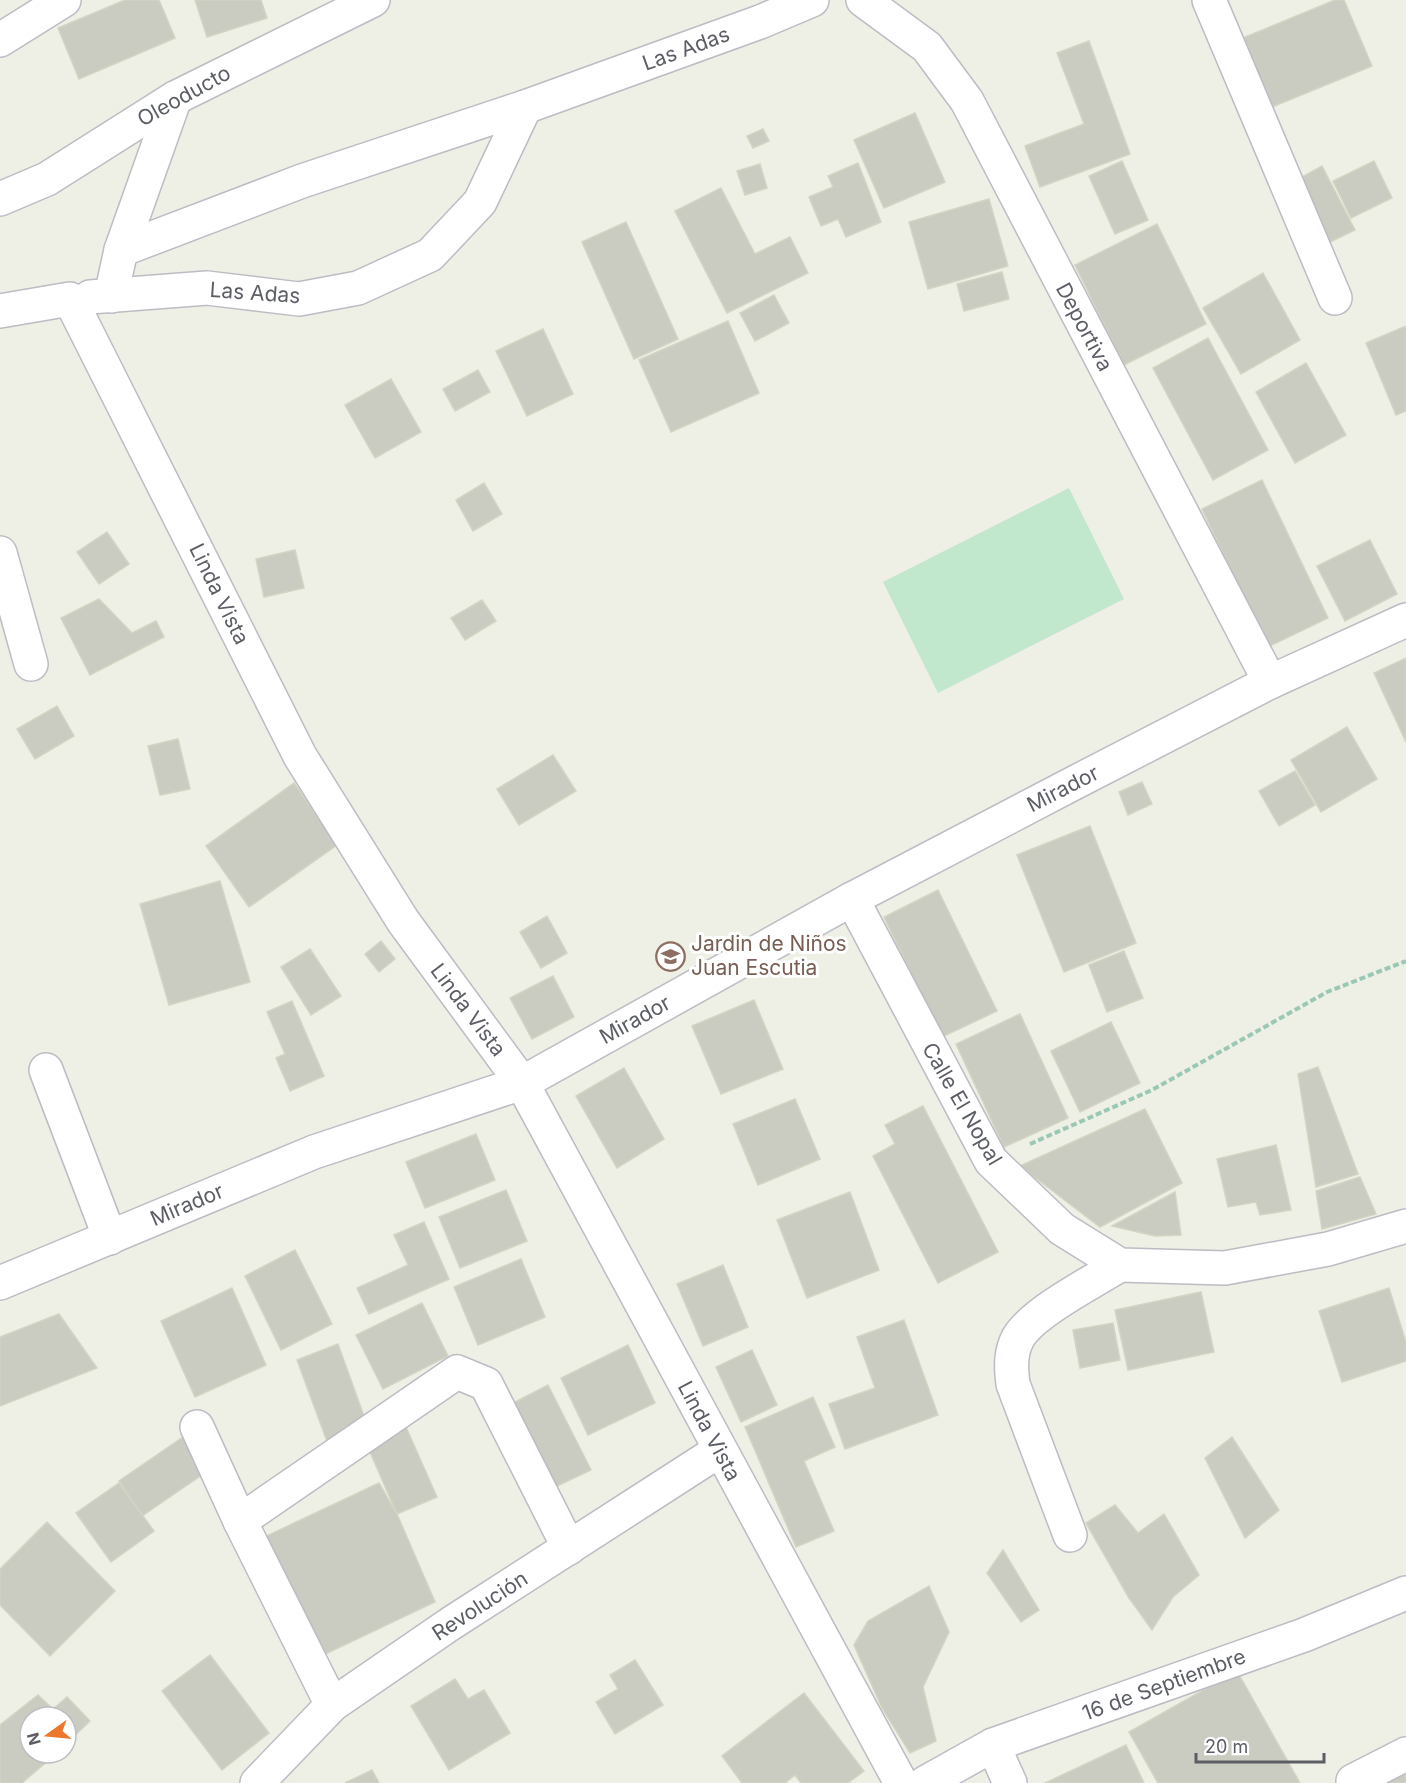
<svg xmlns="http://www.w3.org/2000/svg" width="1406" height="1783" viewBox="0 0 1406 1783" font-family="Inter,sans-serif">
  <style>
    .green { fill: #c1e7cd }
    .building { fill: #cacbc1; stroke: #d4d4c3; stroke-width: 1.5 }
    .lines { fill: none; stroke-linecap: round; stroke-linejoin: round }
    .minor-casing { stroke: #bcbcc4; stroke-width: 36 }
    .path { stroke: #9ac8b5; stroke-width: 4; stroke-dasharray: 6 3; stroke-linecap: butt }
    .minor { stroke: #fff; stroke-width: 33 }
    .labels { text-anchor: middle; stroke-width: 6; stroke-linejoin: round; paint-order: stroke }
    .street-label { font-size: 21px; fill: #5c5e66; stroke: #fff }
    .education-label { font-size: 21px; fill: #785e54; stroke: #fff; text-anchor: start }
  </style>
  <rect width="100%" height="100%" fill="#eeefe5"/>
  <path class="green" d="M 1069,488 L 1124,599 L 938,693 L 883,582 Z"/>
  <g class="building">
    <path d="M 125,0 L 159,0 L 175,38 L 79,79 L 58,28 Z"/>
    <path d="M 195,0 L 261,0 L 267,18 L 207,37 Z"/>
    <path d="M 1335,0 L 1344,0 L 1372,66 L 1272,107 L 1243,38 Z"/>
    <path d="M 1089,41 L 1130,154 L 1040,187 L 1025,146 L 1084,124 L 1057,53 Z"/>
    <path d="M 915,113 L 945,182 L 884,208 L 854,140 Z"/>
    <path d="M 763,129 L 769,141 L 753,148 L 747,136 Z"/>
    <path d="M 1122,161 L 1148,220 L 1115,234 L 1089,176 Z"/>
    <path d="M 1374,161 L 1392,198 L 1351,218 L 1333,181 Z"/>
    <path d="M 858,163 L 881,222 L 846,237 L 838,219 L 821,226 L 809,197 L 833,187 L 828,176 Z"/>
    <path d="M 760,164 L 767,188 L 745,195 L 737,171 Z"/>
    <path d="M 1322,166 L 1355,230 L 1326,244 L 1293,182 Z"/>
    <path d="M 721,188 L 755,254 L 790,237 L 808,273 L 727,313 L 675,211 Z"/>
    <path d="M 989,199 L 1008,266 L 928,289 L 909,222 Z"/>
    <path d="M 626,222 L 678,339 L 634,359 L 582,242 Z"/>
    <path d="M 1157,224 L 1206,324 L 1124,365 L 1075,265 Z"/>
    <path d="M 1002,272 L 1009,299 L 964,311 L 957,284 Z"/>
    <path d="M 1263,273 L 1300,340 L 1241,374 L 1203,308 Z"/>
    <path d="M 774,295 L 789,323 L 755,341 L 740,313 Z"/>
    <path d="M 728,321 L 759,393 L 671,432 L 639,360 Z"/>
    <path d="M 1406,326 L 1406,411 L 1396,415 L 1366,343 Z"/>
    <path d="M 543,329 L 573,394 L 527,416 L 496,351 Z"/>
    <path d="M 1208,338 L 1268,450 L 1213,480 L 1153,368 Z"/>
    <path d="M 1306,363 L 1346,435 L 1295,463 L 1256,392 Z"/>
    <path d="M 478,370 L 490,392 L 455,411 L 443,389 Z"/>
    <path d="M 391,379 L 421,432 L 375,458 L 345,405 Z"/>
    <path d="M 1262,480 L 1328,618 L 1268,647 L 1202,509 Z"/>
    <path d="M 484,483 L 502,514 L 473,531 L 456,500 Z"/>
    <path d="M 107,532 L 129,564 L 99,584 L 77,552 Z"/>
    <path d="M 1370,540 L 1397,594 L 1345,621 L 1317,566 Z"/>
    <path d="M 295,550 L 304,588 L 264,597 L 256,559 Z"/>
    <path d="M 99,599 L 132,633 L 156,621 L 164,637 L 90,675 L 61,618 Z"/>
    <path d="M 482,600 L 496,621 L 465,640 L 451,618 Z"/>
    <path d="M 1406,658 L 1406,742 L 1374,673 Z"/>
    <path d="M 57,706 L 74,736 L 35,759 L 17,729 Z"/>
    <path d="M 1347,727 L 1377,779 L 1321,812 L 1291,760 Z"/>
    <path d="M 178,739 L 190,789 L 160,795 L 148,746 Z"/>
    <path d="M 553,755 L 576,791 L 519,825 L 497,789 Z"/>
    <path d="M 1295,771 L 1315,805 L 1279,826 L 1259,791 Z"/>
    <path d="M 1142,782 L 1152,804 L 1128,815 L 1119,792 Z"/>
    <path d="M 294,783 L 337,845 L 249,907 L 206,846 Z"/>
    <path d="M 1090,826 L 1136,943 L 1064,972 L 1017,855 Z"/>
    <path d="M 220,881 L 250,982 L 169,1005 L 140,904 Z"/>
    <path d="M 938,890 L 997,1011 L 942,1037 L 884,917 Z"/>
    <path d="M 547,916 L 567,953 L 541,968 L 520,932 Z"/>
    <path d="M 381,941 L 395,959 L 379,972 L 365,954 Z"/>
    <path d="M 310,949 L 341,996 L 311,1015 L 281,967 Z"/>
    <path d="M 1124,951 L 1143,998 L 1107,1012 L 1089,965 Z"/>
    <path d="M 553,976 L 574,1017 L 532,1039 L 510,998 Z"/>
    <path d="M 754,1000 L 783,1069 L 721,1094 L 692,1026 Z"/>
    <path d="M 292,1001 L 324,1076 L 290,1091 L 276,1058 L 285,1054 L 267,1012 Z"/>
    <path d="M 1020,1014 L 1068,1118 L 1004,1147 L 956,1044 Z"/>
    <path d="M 1111,1022 L 1140,1083 L 1080,1112 L 1051,1051 Z"/>
    <path d="M 1318,1067 L 1358,1174 L 1316,1187 L 1298,1074 Z"/>
    <path d="M 624,1068 L 664,1139 L 617,1168 L 576,1096 Z"/>
    <path d="M 795,1099 L 820,1159 L 758,1185 L 733,1124 Z"/>
    <path d="M 923,1106 L 998,1252 L 938,1283 L 873,1156 L 895,1144 L 885,1125 Z"/>
    <path d="M 1145,1109 L 1182,1183 L 1100,1227 L 1020,1166 Z"/>
    <path d="M 476,1134 L 495,1180 L 425,1208 L 406,1162 Z"/>
    <path d="M 1276,1145 L 1291,1210 L 1260,1215 L 1256,1202 L 1228,1207 L 1217,1159 Z"/>
    <path d="M 1360,1177 L 1376,1214 L 1322,1229 L 1316,1191 Z"/>
    <path d="M 506,1190 L 527,1241 L 460,1268 L 439,1217 Z"/>
    <path d="M 850,1192 L 879,1270 L 807,1298 L 777,1220 Z"/>
    <path d="M 1175,1192 L 1181,1235 L 1155,1236 L 1112,1226 Z"/>
    <path d="M 424,1222 L 449,1279 L 369,1314 L 357,1288 L 408,1265 L 394,1235 Z"/>
    <path d="M 295,1250 L 332,1324 L 281,1350 L 245,1276 Z"/>
    <path d="M 521,1259 L 545,1317 L 478,1345 L 454,1287 Z"/>
    <path d="M 723,1265 L 748,1327 L 703,1346 L 677,1284 Z"/>
    <path d="M 232,1288 L 266,1365 L 195,1397 L 161,1321 Z"/>
    <path d="M 1389,1288 L 1406,1342 L 1406,1361 L 1342,1382 L 1319,1311 Z"/>
    <path d="M 1201,1292 L 1214,1352 L 1128,1370 L 1115,1310 Z"/>
    <path d="M 422,1303 L 448,1356 L 383,1389 L 356,1335 Z"/>
    <path d="M 59,1314 L 97,1368 L 0,1406 L 0,1337 Z"/>
    <path d="M 904,1320 L 938,1415 L 845,1449 L 829,1404 L 875,1388 L 857,1337 Z"/>
    <path d="M 1113,1323 L 1120,1360 L 1080,1368 L 1073,1330 Z"/>
    <path d="M 338,1344 L 369,1430 L 328,1444 L 297,1360 Z"/>
    <path d="M 628,1345 L 655,1403 L 588,1435 L 561,1378 Z"/>
    <path d="M 752,1350 L 777,1405 L 741,1422 L 716,1367 Z"/>
    <path d="M 548,1385 L 591,1470 L 553,1488 L 511,1404 Z"/>
    <path d="M 813,1397 L 835,1447 L 804,1461 L 834,1531 L 796,1547 L 745,1427 Z"/>
    <path d="M 406,1427 L 437,1497 L 397,1514 L 367,1445 Z"/>
    <path d="M 186,1435 L 209,1470 L 142,1516 L 119,1481 Z"/>
    <path d="M 1232,1437 L 1279,1510 L 1245,1538 L 1205,1458 Z"/>
    <path d="M 119,1483 L 154,1531 L 111,1562 L 76,1513 Z"/>
    <path d="M 379,1483 L 397,1514 L 435,1602 L 315,1659 L 258,1540 Z"/>
    <path d="M 1115,1505 L 1138,1533 L 1164,1514 L 1199,1575 L 1173,1597 L 1152,1630 L 1129,1598 L 1086,1523 Z"/>
    <path d="M 47,1522 L 115,1591 L 50,1656 L 0,1605 L 0,1569 Z"/>
    <path d="M 1003,1550 L 1039,1610 L 1021,1622 L 987,1573 Z"/>
    <path d="M 929,1586 L 949,1632 L 923,1687 L 936,1741 L 910,1753 L 882,1708 L 854,1645 L 868,1621 Z"/>
    <path d="M 210,1655 L 269,1733 L 222,1770 L 162,1691 Z"/>
    <path d="M 635,1660 L 663,1705 L 615,1734 L 596,1702 L 618,1689 L 610,1675 Z"/>
    <path d="M 1237,1671 L 1300,1783 L 1158,1783 L 1129,1732 Z"/>
    <path d="M 455,1679 L 468,1699 L 484,1690 L 510,1733 L 449,1770 L 411,1706 Z"/>
    <path d="M 804,1693 L 864,1771 L 848,1783 L 801,1783 L 795,1775 L 785,1783 L 742,1783 L 722,1756 Z"/>
    <path d="M 38,1695 L 53,1709 L 67,1697 L 90,1721 L 66,1744 L 66,1717 L 30,1717 L 30,1753 L 57,1753 L 22,1783 L 0,1783 L 0,1725 Z"/>
    <path d="M 1126,1745 L 1144,1783 L 1045,1783 Z"/>
    <path d="M 372,1770 L 379,1783 L 345,1783 Z"/>
    <path d="M 1406,1774 L 1406,1783 L 1384,1783 Z"/>
  </g>
  <g class="lines">
    <defs>
      <g id="minor">
        <path d="M 863,0 L 927,47 L 967,101 L 1270,682"/>
        <path d="M 1209,0 L 1335,298"/>
        <path d="M 0,40 L 64,0"/>
        <path d="M 0,199 L 47,179 L 175,98 L 373,0"/>
        <path d="M 121,250 L 175,98"/>
        <path d="M 111,296 L 121,250 L 302,181 L 525,107 L 760,22 L 812,0"/>
        <path d="M 90,297 L 207,288 L 299,299 L 358,288 L 430,255 L 480,202 L 525,107"/>
        <path d="M 0,311 L 70,299 L 300,756 L 403,921 L 522,1083 L 901,1783"/>
        <path d="M 0,553 L 31,664"/>
        <path d="M 852,899 L 991,1161 L 1062,1229 L 1120,1265 L 1225,1268 L 1328,1249 L 1406,1226"/>
        <path d="M 46,1070 L 110,1238"/>
        <path d="M 0,1283 L 314,1152 L 522,1083 L 852,899 L 1074,783 L 1270,682 L 1406,620"/>
        <path d="M 197,1427 L 240,1521 L 332,1705"/>
        <path d="M 240,1521 L 457,1372 L 486,1384 L 569,1548"/>
        <path d="M 1070,1535 L 1013,1384 C 1011,1368 1010,1353 1018,1338 C 1032,1313 1094,1281 1120,1265"/>
        <path d="M 993,1745 L 1010,1783"/>
        <path d="M 1353,1781 L 1406,1754"/>
        <path d="M 257,1783 L 332,1705 L 450,1624 L 720,1450"/>
        <path d="M 925,1783 L 993,1745 L 1304,1635 L 1406,1593"/>
      </g>
    </defs>
    <use href="#minor" class="minor-casing"/>
    <path class="path" d="M 1030,1144 L 1152,1090 L 1327,992 L 1406,961"/>
    <use href="#minor" class="minor"/>
  </g>
  <defs>
    <symbol id="school-ring" viewBox="-11 -11 22 22"><circle r="9.5" fill="#fff" stroke="#8d6e63" stroke-width="1.5"/><path d="M0-5L7-2L0 1L-7-2ZM-4 1L0 2.5L4 1V4Q0 6-4 4Z" fill="#8d6e63"/></symbol>
  </defs>
  <g fill-rule="evenodd">
    <use href="#school-ring" x="654" y="940" width="33" height="33"/>
  </g>
  <g class="labels">
    <g class="street-label">
      <text transform="translate(686 49) rotate(-20)" y="7">Las Adas</text>
      <text transform="translate(184 96) rotate(-29)" y="7">Oleoducto</text>
      <text transform="translate(255 293) rotate(4)" y="7">Las Adas</text>
      <text transform="translate(1084 327) rotate(62)" y="7">Deportiva</text>
      <text transform="translate(219 594) rotate(64)" y="7">Linda Vista</text>
      <text transform="translate(1063 789) rotate(-27)" y="7">Mirador</text>
      <text transform="translate(468 1010) rotate(53)" y="7">Linda Vista</text>
      <text transform="translate(635 1020) rotate(-29)" y="7">Mirador</text>
      <text transform="translate(962 1104) rotate(60)" y="7">Calle El Nopal</text>
      <text transform="translate(187 1205) rotate(-23)" y="7">Mirador</text>
      <text transform="translate(709 1431) rotate(62)" y="7">Linda Vista</text>
      <text transform="translate(480 1606) rotate(-33)" y="7">Revolución</text>
      <text transform="translate(1164 1685) rotate(-20)" y="7">16 de Septiembre</text>
    </g>
    <g class="education-label">
      <text x="691" y="951">Jardin de Niños<tspan x="691" dy="24">Juan Escutia</tspan></text>
    </g>
  </g>
  <g transform="translate(48 1735) rotate(255)"><circle r="28" fill="#ffffff" stroke="#bebfc2" stroke-width="1.5"/>
  <path d="M0-4.5L10 22L0 15L-10 22Z" fill="#ed782d"/>
  <text y="-9" font-size="16" font-weight="bold" text-anchor="middle" fill="#5c5e66">N</text>
  </g>
  <path d="M1196 1753v9h128v-9" fill="none" stroke="#5c5e66" stroke-width="3"/>
  <text x="1205" y="1753" font-size="18" fill="#5c5e66" stroke="#ffffff" stroke-width="4.5" paint-order="stroke">20 m</text>
</svg>
